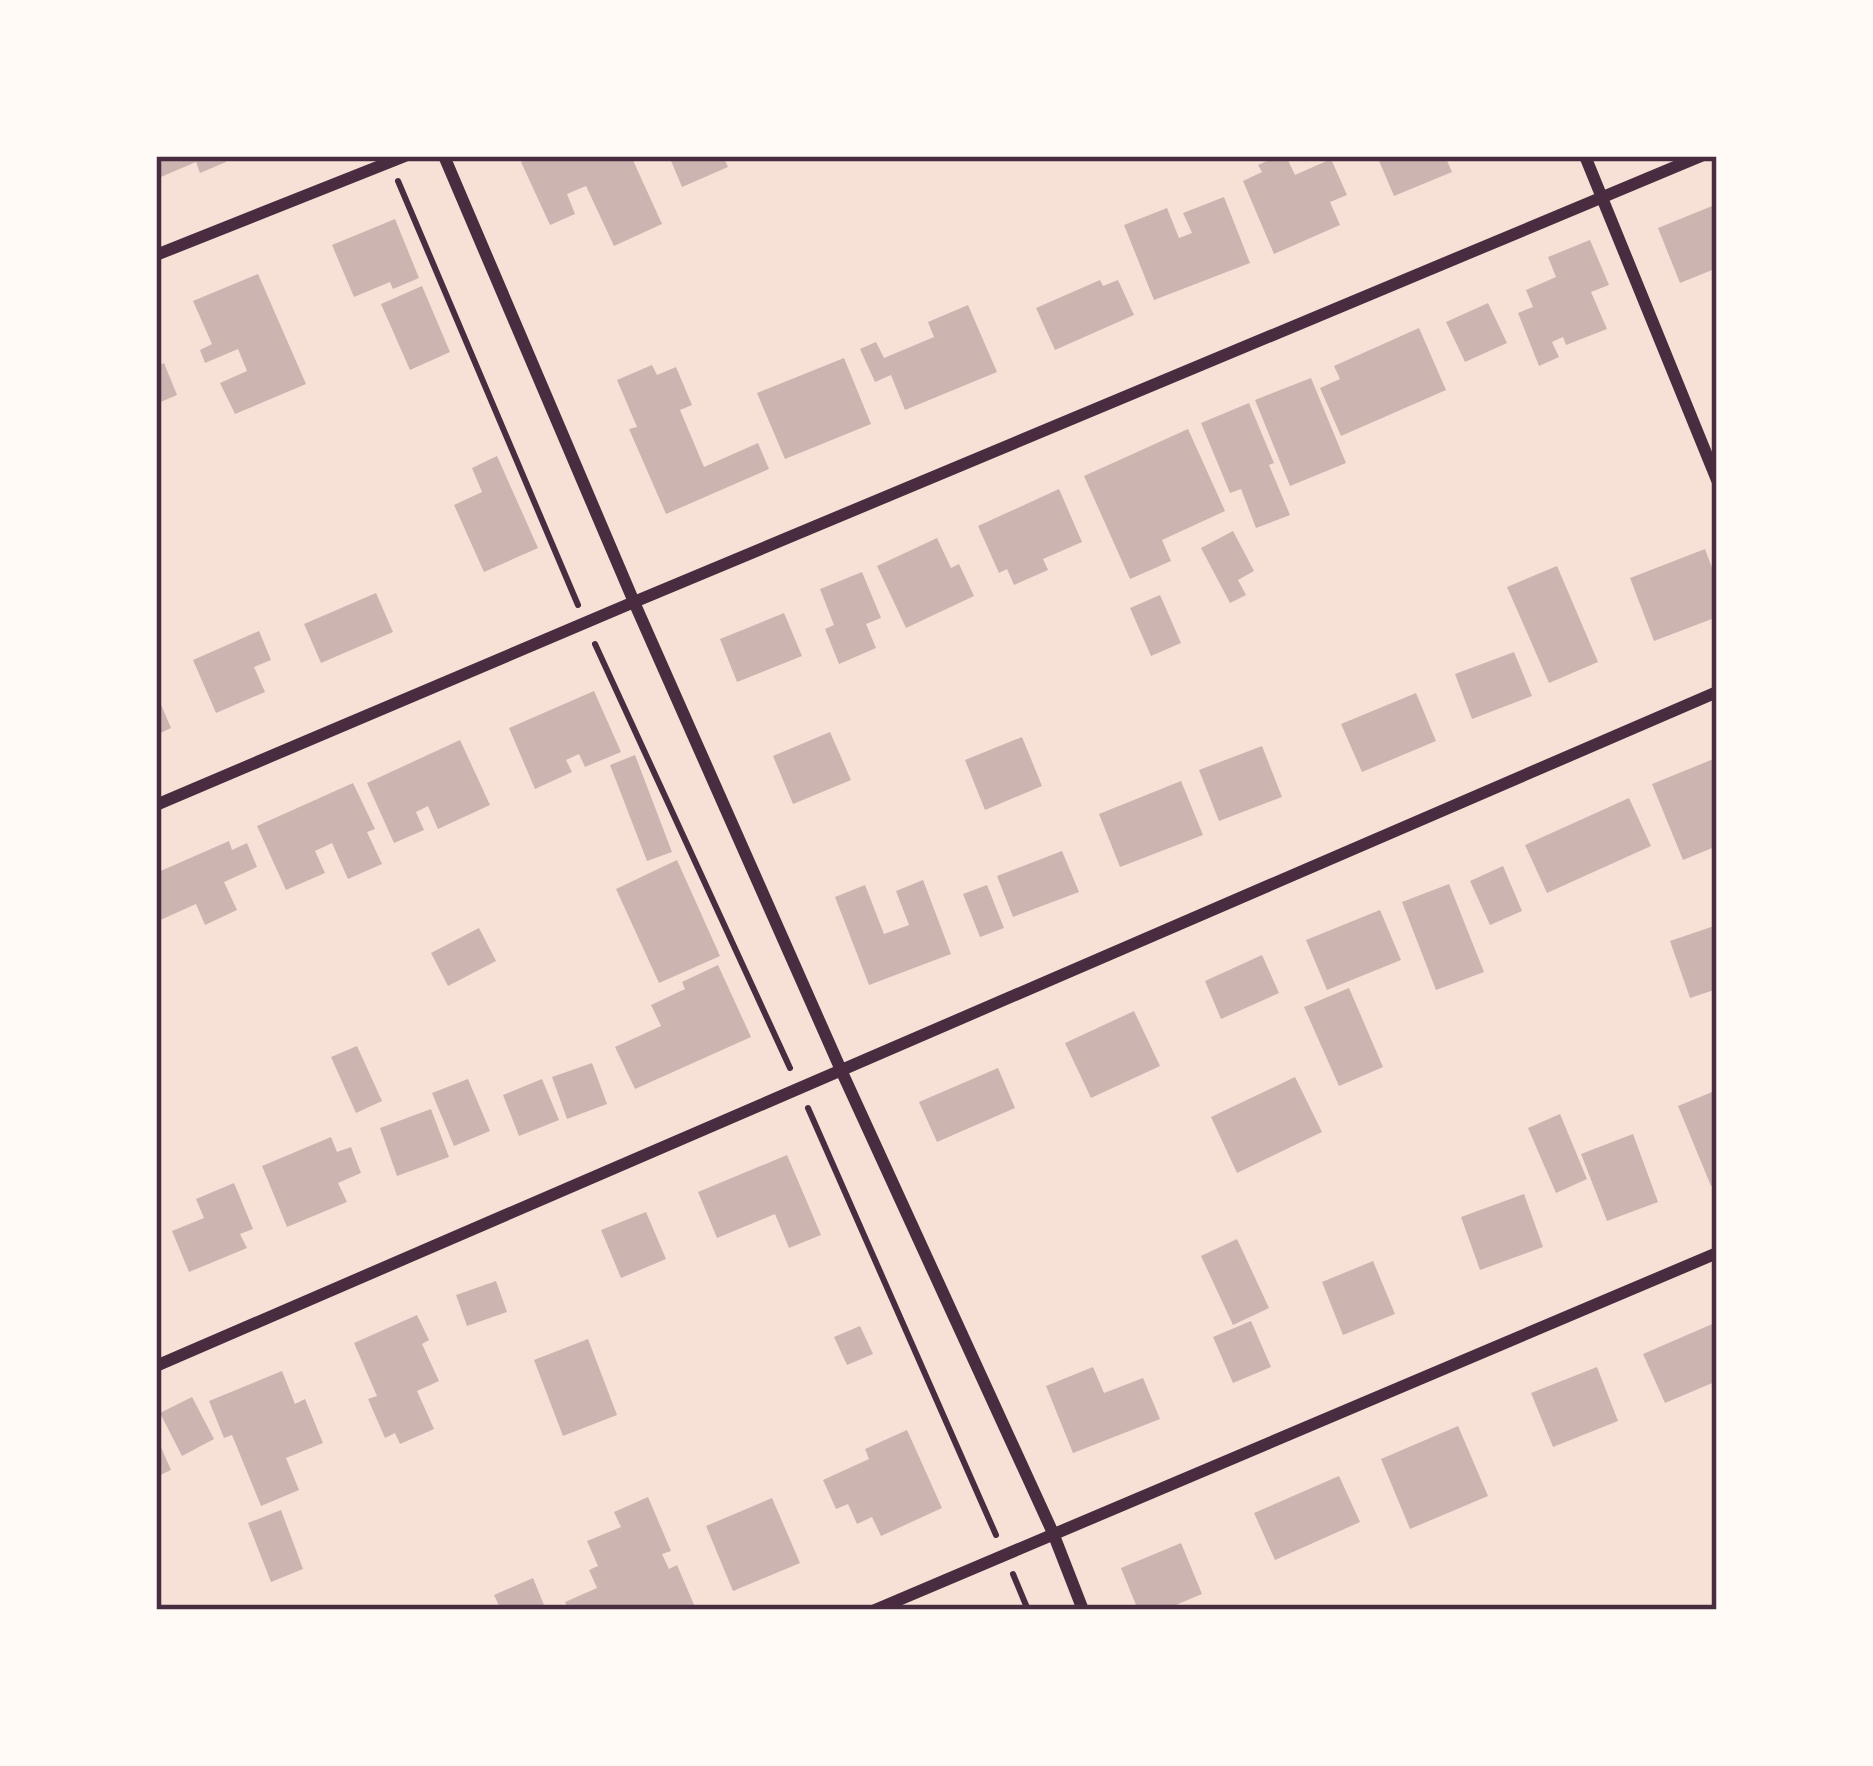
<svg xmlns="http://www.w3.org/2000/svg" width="1873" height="1766" viewBox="0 0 1873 1766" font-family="Lora,serif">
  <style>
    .building { fill: #ccb4b1 }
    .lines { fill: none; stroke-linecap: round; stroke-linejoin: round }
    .path { stroke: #4a2c40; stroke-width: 6 }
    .minor { stroke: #4a2c40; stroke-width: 12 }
    .neatline { fill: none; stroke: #4a2c40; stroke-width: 4.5 }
  </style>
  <rect width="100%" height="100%" fill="#f7e1d7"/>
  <g class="building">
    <path d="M 156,156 L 223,156 L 226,162 L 200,173 L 196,162 L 156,179 Z"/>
    <path d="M 533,156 L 631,156 L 662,224 L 614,246 L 586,186 L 567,194 L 575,214 L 550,225 L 521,162 Z"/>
    <path d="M 669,156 L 723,156 L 728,167 L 682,187 Z"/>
    <path d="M 1278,156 L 1286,156 L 1295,175 L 1331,159 L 1347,195 L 1330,202 L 1340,225 L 1274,254 L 1243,181 L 1262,172 L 1258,165 Z"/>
    <path d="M 1377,156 L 1445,156 L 1452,172 L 1394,196 Z"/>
    <path d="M 1224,197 L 1250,263 L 1154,300 L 1124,225 L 1167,208 L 1179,238 L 1192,233 L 1183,213 Z"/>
    <path d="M 1717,204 L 1717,268 L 1680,283 L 1658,228 Z"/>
    <path d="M 395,219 L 419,278 L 393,289 L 390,282 L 354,297 L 332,245 Z"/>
    <path d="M 1590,240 L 1609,285 L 1591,292 L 1607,329 L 1566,345 L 1563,337 L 1552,342 L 1559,357 L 1539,366 L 1518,313 L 1533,307 L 1526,290 L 1556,277 L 1548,257 Z"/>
    <path d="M 258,274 L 306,384 L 235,414 L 220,383 L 247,371 L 238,349 L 205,363 L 200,350 L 212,344 L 193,301 Z"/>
    <path d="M 1100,280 L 1103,286 L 1118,280 L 1134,315 L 1055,350 L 1036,308 Z"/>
    <path d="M 422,286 L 450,352 L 410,370 L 381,304 Z"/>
    <path d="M 1488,303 L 1507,343 L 1465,362 L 1446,322 Z"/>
    <path d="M 968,305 L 997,372 L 905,410 L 891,375 L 875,382 L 860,349 L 876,342 L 884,358 L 934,337 L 928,322 Z"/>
    <path d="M 1419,328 L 1446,390 L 1341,436 L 1320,388 L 1340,379 L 1334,366 Z"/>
    <path d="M 844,358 L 871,424 L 785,459 L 757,393 Z"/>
    <path d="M 164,363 L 177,395 L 156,404 L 156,367 Z"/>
    <path d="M 652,365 L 657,375 L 676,367 L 692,405 L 680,410 L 704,467 L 758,443 L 769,469 L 666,514 L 629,429 L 637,427 L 617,380 Z"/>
    <path d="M 1311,378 L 1346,463 L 1290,486 L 1255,400 Z"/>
    <path d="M 1249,403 L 1274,463 L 1269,465 L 1290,515 L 1256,528 L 1241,489 L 1230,493 L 1201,423 Z"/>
    <path d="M 1188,429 L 1225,511 L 1162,540 L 1171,561 L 1130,579 L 1084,476 Z"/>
    <path d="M 497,456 L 538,548 L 484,572 L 454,505 L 482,492 L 472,468 Z"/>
    <path d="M 1059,489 L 1082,542 L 1043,559 L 1048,570 L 1014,585 L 1007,569 L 999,573 L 978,526 Z"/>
    <path d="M 1233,531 L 1254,571 L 1238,580 L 1246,595 L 1230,603 L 1201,548 Z"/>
    <path d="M 937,538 L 951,568 L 959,564 L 974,596 L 906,628 L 877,566 Z"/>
    <path d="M 1705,549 L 1717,581 L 1717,617 L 1654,641 L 1630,578 Z"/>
    <path d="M 1557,566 L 1598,662 L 1549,683 L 1507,587 Z"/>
    <path d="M 862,572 L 881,618 L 866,624 L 876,648 L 839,664 L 825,629 L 834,625 L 820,589 Z"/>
    <path d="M 376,593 L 393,632 L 321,663 L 304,624 Z"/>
    <path d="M 1160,595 L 1181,643 L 1151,656 L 1130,608 Z"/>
    <path d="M 784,613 L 802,656 L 737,682 L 720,639 Z"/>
    <path d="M 259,631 L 271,660 L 254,667 L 265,692 L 216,713 L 193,660 Z"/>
    <path d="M 1514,652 L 1532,696 L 1472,719 L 1455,674 Z"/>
    <path d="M 594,691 L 621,752 L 585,767 L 579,754 L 566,760 L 572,772 L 535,789 L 509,728 Z"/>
    <path d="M 156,693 L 171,728 L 156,735 Z"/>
    <path d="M 1416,693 L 1436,741 L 1362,772 L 1341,724 Z"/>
    <path d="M 830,732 L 851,780 L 793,804 L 773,756 Z"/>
    <path d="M 1022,737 L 1042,786 L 985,810 L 965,760 Z"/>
    <path d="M 460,740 L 490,805 L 438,829 L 428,806 L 416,812 L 424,830 L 394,843 L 367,783 Z"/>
    <path d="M 1262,746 L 1282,797 L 1219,821 L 1199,770 Z"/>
    <path d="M 635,755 L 672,852 L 647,861 L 610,765 Z"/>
    <path d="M 1716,758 L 1717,846 L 1683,860 L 1652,784 Z"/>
    <path d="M 1181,781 L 1203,835 L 1120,867 L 1099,814 Z"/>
    <path d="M 353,783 L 375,829 L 367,832 L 382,864 L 348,879 L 332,843 L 315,851 L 325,873 L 286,890 L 257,826 Z"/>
    <path d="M 1629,798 L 1651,846 L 1547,893 L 1525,845 Z"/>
    <path d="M 229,841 L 232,850 L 247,843 L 257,867 L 224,882 L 237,910 L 205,925 L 196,904 L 156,922 L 156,873 Z"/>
    <path d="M 1062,851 L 1079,892 L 1013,917 L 997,876 Z"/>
    <path d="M 677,860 L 720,956 L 659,983 L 616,889 Z"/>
    <path d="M 1503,866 L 1522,911 L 1490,925 L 1470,881 Z"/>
    <path d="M 923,880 L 951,954 L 869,985 L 835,897 L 865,885 L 884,934 L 909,925 L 896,891 Z"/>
    <path d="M 1449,884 L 1484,972 L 1436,990 L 1402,902 Z"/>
    <path d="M 987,885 L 1004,928 L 980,937 L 963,894 Z"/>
    <path d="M 1380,910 L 1401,960 L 1327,990 L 1306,940 Z"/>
    <path d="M 1717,925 L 1717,989 L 1690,998 L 1670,941 Z"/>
    <path d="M 479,928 L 496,961 L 448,986 L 431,953 Z"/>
    <path d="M 1262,955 L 1279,993 L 1221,1019 L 1205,981 Z"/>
    <path d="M 718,965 L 751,1037 L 635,1089 L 615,1047 L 661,1026 L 651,1005 L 685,989 L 682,982 Z"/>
    <path d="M 1349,988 L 1383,1067 L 1339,1086 L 1304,1007 Z"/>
    <path d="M 1134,1011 L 1160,1066 L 1091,1098 L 1065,1043 Z"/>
    <path d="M 357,1046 L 382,1101 L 356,1113 L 331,1057 Z"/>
    <path d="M 592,1063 L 607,1104 L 567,1119 L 552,1077 Z"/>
    <path d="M 998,1068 L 1015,1108 L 937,1142 L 919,1102 Z"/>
    <path d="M 1295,1077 L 1322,1132 L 1237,1173 L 1211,1117 Z"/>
    <path d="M 468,1079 L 490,1131 L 454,1146 L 432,1093 Z"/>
    <path d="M 542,1079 L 559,1120 L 519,1136 L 503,1095 Z"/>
    <path d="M 1717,1090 L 1717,1184 L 1711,1186 L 1678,1106 Z"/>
    <path d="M 431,1109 L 449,1157 L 397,1176 L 380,1128 Z"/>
    <path d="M 1560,1114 L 1587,1179 L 1556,1193 L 1528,1128 Z"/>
    <path d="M 1633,1134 L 1658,1202 L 1607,1221 L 1581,1154 Z"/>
    <path d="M 331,1137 L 337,1152 L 351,1147 L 361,1173 L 338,1183 L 347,1202 L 287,1227 L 262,1166 Z"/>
    <path d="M 787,1155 L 821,1235 L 789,1248 L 775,1214 L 717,1238 L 698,1192 Z"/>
    <path d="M 234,1183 L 253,1229 L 240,1234 L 247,1248 L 189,1272 L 172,1231 L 204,1218 L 196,1199 Z"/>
    <path d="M 1524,1194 L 1543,1247 L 1480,1270 L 1461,1217 Z"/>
    <path d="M 646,1212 L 666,1259 L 621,1278 L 601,1230 Z"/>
    <path d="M 1237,1239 L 1269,1308 L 1233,1325 L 1201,1256 Z"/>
    <path d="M 1373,1261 L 1395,1314 L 1343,1335 L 1322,1282 Z"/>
    <path d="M 496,1281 L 507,1312 L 467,1326 L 456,1295 Z"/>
    <path d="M 417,1315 L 429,1340 L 422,1344 L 439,1381 L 417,1391 L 434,1429 L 400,1444 L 395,1433 L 385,1438 L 368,1399 L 377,1396 L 354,1343 Z"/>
    <path d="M 1251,1321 L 1271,1367 L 1233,1383 L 1213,1337 Z"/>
    <path d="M 1717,1322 L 1717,1381 L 1665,1403 L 1643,1354 Z"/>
    <path d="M 860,1326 L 873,1354 L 847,1365 L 834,1337 Z"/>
    <path d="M 588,1339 L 617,1415 L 563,1436 L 534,1360 Z"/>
    <path d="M 1093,1367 L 1104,1393 L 1143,1378 L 1160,1419 L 1073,1453 L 1046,1386 Z"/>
    <path d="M 1597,1367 L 1618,1421 L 1553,1447 L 1531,1393 Z"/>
    <path d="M 282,1371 L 295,1404 L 305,1399 L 323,1443 L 286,1458 L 299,1490 L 261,1506 L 232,1435 L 224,1438 L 209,1401 Z"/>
    <path d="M 192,1397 L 214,1439 L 182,1456 L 160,1413 Z"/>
    <path d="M 1458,1426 L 1488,1496 L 1410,1529 L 1381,1459 Z"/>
    <path d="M 907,1430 L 942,1508 L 881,1536 L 872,1517 L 857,1524 L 848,1504 L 836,1509 L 823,1480 L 869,1459 L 865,1449 Z"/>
    <path d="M 156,1436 L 171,1470 L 156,1477 Z"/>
    <path d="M 1339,1476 L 1360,1522 L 1275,1560 L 1254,1513 Z"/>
    <path d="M 648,1497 L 671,1551 L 662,1554 L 669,1569 L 677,1565 L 695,1607 L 689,1610 L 569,1610 L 565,1602 L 597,1588 L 589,1570 L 598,1566 L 587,1541 L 621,1527 L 614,1512 Z"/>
    <path d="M 772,1498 L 800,1563 L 733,1591 L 706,1526 Z"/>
    <path d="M 281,1510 L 303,1569 L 271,1582 L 248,1523 Z"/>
    <path d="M 1181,1543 L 1202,1594 L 1164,1610 L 1138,1610 L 1121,1568 Z"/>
    <path d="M 533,1578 L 546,1610 L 501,1610 L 494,1595 Z"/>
  </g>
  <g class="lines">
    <g class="path">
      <path d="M 398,181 L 578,605"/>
      <path d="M 595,644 L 790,1068"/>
      <path d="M 808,1108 L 996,1535"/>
      <path d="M 1013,1574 L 1028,1610"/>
    </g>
    <g class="minor">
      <path d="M 444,156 L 634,602 L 841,1070 L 1053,1533 L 1083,1610"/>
      <path d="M 1585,156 L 1717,480"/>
      <path d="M 156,255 L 405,156"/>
      <path d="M 156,805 L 634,602 L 1701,156"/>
      <path d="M 156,1366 L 1717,692"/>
      <path d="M 875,1610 L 1717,1253"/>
    </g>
  </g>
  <rect width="1873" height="1766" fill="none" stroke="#fffaf5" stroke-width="318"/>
  <rect x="159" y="159" width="1555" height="1448" class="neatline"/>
</svg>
